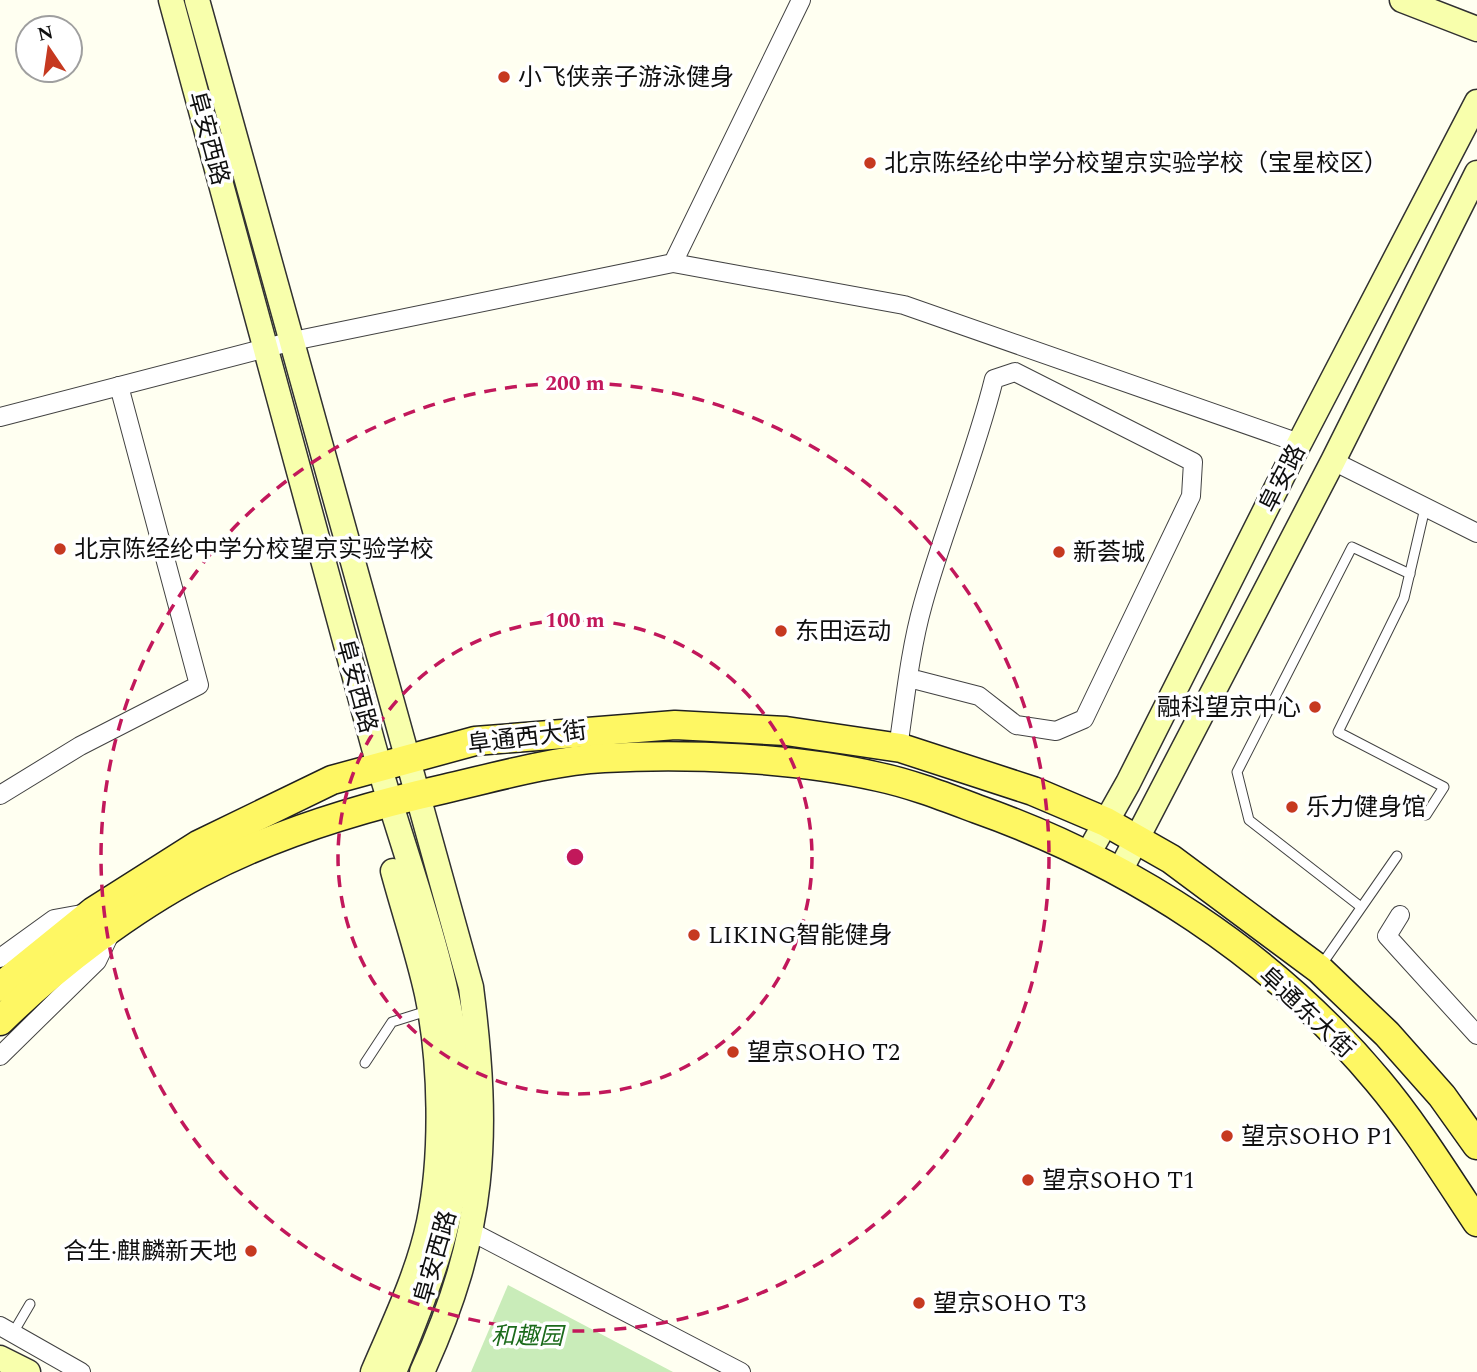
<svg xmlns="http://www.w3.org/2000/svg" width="1477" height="1372" viewBox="0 0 1477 1372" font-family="Spectral,'Noto Sans SC',serif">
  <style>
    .green { fill: #c9ecb9 }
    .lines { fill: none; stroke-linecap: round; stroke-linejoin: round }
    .lane-casing { stroke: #424242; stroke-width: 11 }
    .street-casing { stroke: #424242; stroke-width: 20 }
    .secondary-casing { stroke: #313131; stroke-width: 27 }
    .primary-casing { stroke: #202020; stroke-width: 31 }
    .lane { stroke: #fff; stroke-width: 9 }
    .street { stroke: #fff; stroke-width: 18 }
    .secondary { stroke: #f8ffac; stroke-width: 24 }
    .primary { stroke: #fef763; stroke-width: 28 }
    .ring { fill: none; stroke: #c2185b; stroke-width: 3.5; stroke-dasharray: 12 9 }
    .poi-dot { fill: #c63920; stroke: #fff; stroke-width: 2.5 }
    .labels { text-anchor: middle; stroke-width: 7; stroke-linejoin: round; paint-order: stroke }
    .poi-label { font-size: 24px; fill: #0f0f0f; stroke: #fff; text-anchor: start }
    .street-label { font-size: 24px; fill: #0f0f0f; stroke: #fff }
    .park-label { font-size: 24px; font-style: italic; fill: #1c6b1c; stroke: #fff }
    .centre { fill: #c2185b; stroke: #fff; stroke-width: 3.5 }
    .ring-label { font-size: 21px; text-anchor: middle; font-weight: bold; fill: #c2185b; stroke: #fff; stroke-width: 7; stroke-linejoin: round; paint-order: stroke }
  </style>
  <rect width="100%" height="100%" fill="#fffff1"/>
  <path class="green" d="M 508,1285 L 673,1372 L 471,1372 Z"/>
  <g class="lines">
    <defs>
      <g id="lane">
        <path d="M 1425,508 L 1404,598 L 1338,732 L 1444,787 L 1426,815"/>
        <path d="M 1361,907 L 1249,820 L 1237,772 L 1352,547 L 1410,574"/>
        <path d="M 1320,967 L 1397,856"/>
        <path d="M 365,1063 L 392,1022 L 427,1011"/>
        <path d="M 13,1333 L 30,1304"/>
      </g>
      <g id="street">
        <path d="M 673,263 L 904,305 L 1299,443"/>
        <path d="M 0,417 L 293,341 L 673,263 L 801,0"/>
        <path d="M 1333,461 L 1477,533"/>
        <path d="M 898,748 C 905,701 910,650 923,604 C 944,528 975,456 994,379 L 1015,372 L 1193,462 L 1191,496 L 1084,719 L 1056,731 L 1016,725 L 979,696 L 909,678"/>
        <path d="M 0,795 L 80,746 L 199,685 L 119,386"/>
        <path d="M 1400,915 L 1387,936 L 1477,1035"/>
        <path d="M 0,958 L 54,919 L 87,913"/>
        <path d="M 0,1056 L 97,961 L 111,932"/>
        <path d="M 472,1232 L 741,1372"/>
        <path d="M 0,1326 L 81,1372"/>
      </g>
      <g id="secondary">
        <path d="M 171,0 C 239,248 305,496 373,744 C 407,869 463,994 461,1125 C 459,1212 427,1293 394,1372"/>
        <path d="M 197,0 L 471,987 C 490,1137 486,1232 422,1372"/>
        <path d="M 1402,0 L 1477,29"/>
        <path d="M 1088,854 L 1128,783 L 1287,467 L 1477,102"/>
        <path d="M 1120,871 L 1333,461 L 1477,173"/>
        <path d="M 0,1358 L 28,1372"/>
        <path d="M 373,1372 C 394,1323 418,1274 429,1222 C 443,1155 441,1061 427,994 C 418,953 404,912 393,871"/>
      </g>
      <g id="primary">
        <path d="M 0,987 L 94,911 L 198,845 L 332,780 L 475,741 L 675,725 L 786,731 L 901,748 L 1033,791 L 1106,822 L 1171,859 L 1319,969 L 1387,1034 L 1442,1096 L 1477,1145"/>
        <path d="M 0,1021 C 56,966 131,909 200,873 C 274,834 363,807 444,789 C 496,777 551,761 604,758 C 689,753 796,758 879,777 C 912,784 945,797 977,809 C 1130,863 1273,955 1378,1081 C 1415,1125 1445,1174 1477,1222"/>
      </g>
    </defs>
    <use href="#lane" class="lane-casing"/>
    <use href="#street" class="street-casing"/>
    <use href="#secondary" class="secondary-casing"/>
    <use href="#primary" class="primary-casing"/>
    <use href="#lane" class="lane"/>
    <use href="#street" class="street"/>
    <use href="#secondary" class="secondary"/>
    <use href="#primary" class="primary"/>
  </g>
  <g class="ring">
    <circle cx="575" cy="857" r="237"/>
    <circle cx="575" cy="857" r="474"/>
  </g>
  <g class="poi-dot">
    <circle cx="504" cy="77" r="7"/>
    <circle cx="870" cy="163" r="7"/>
    <circle cx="60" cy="549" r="7"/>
    <circle cx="1059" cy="552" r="7"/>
    <circle cx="781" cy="631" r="7"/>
    <circle cx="1315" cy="707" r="7"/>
    <circle cx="1292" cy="807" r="7"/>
    <circle cx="694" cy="935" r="7"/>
    <circle cx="733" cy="1052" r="7"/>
    <circle cx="1227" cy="1136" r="7"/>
    <circle cx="1028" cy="1180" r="7"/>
    <circle cx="251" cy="1251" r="7"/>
    <circle cx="919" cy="1303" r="7"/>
  </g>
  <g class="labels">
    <g class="poi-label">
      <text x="518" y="85">小飞侠亲子游泳健身</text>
      <text x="884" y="171">北京陈经纶中学分校望京实验学校（宝星校区）</text>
      <text x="74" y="557">北京陈经纶中学分校望京实验学校</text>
      <text x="1073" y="560">新荟城</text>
      <text x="795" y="639">东田运动</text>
      <text x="1301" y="715" text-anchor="end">融科望京中心</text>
      <text x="1306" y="815">乐力健身馆</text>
      <text x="708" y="943">LIKING智能健身</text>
      <text x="747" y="1060">望京SOHO T2</text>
      <text x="1241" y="1144">望京SOHO P1</text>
      <text x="1042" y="1188">望京SOHO T1</text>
      <text x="237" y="1259" text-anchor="end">合生·麒麟新天地</text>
      <text x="933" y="1311">望京SOHO T3</text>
    </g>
    <g class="street-label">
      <text transform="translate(209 138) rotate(75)" y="8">阜安西路</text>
      <text transform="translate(1282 478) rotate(-63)" y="8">阜安路</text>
      <text transform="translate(357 686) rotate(75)" y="8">阜安西路</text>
      <text transform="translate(527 737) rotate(-7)" y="8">阜通西大街</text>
      <text transform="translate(1307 1012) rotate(43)" y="8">阜通东大街</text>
      <text transform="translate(435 1257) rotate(-74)" y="8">阜安西路</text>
    </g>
    <g class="park-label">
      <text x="527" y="1344">和趣园</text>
    </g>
  </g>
  <circle cx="575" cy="857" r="10" class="centre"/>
  <g class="ring-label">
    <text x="575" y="390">200 m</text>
    <text x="575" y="627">100 m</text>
  </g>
  <g transform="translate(49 49) rotate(347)"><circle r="33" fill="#ffffff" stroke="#9f9f9f" stroke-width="2"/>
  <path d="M0-5L12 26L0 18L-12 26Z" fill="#c63920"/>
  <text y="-10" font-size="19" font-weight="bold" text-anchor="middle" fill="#0f0f0f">N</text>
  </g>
</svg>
